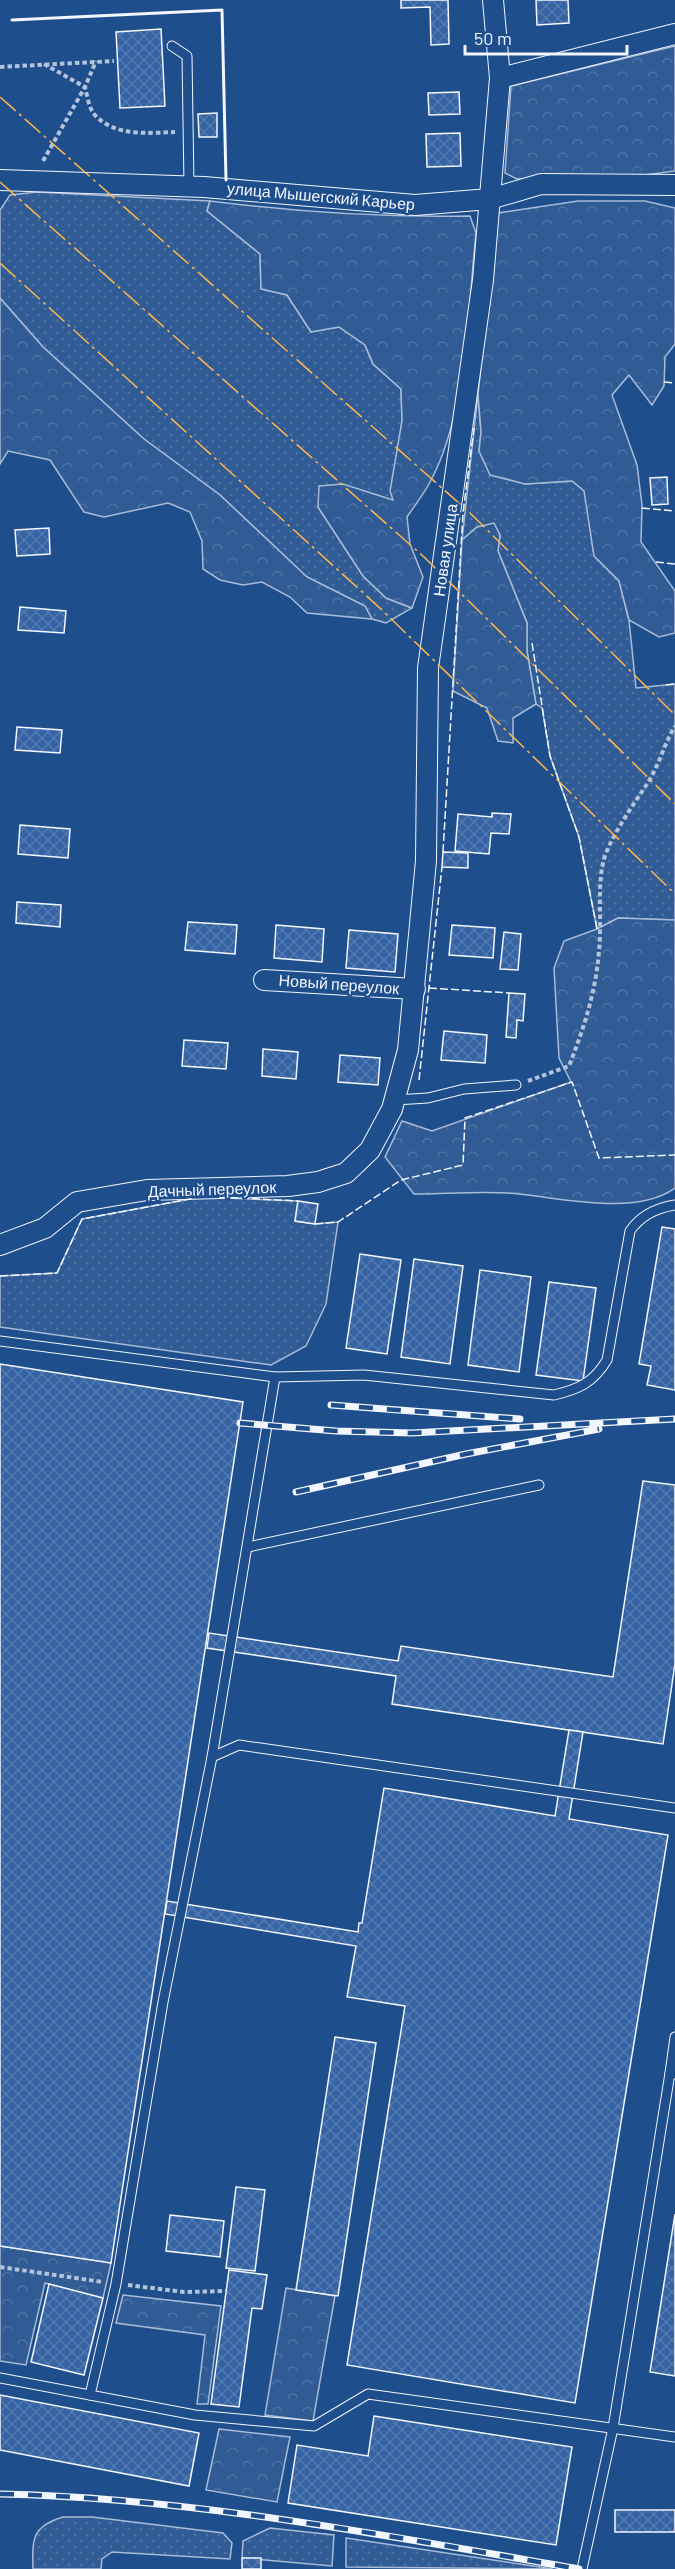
<svg xmlns="http://www.w3.org/2000/svg" width="675" height="2569" viewBox="0 0 675 2569" font-family="Barlow,sans-serif">
  <style>
    .grass { fill: url(#grass-dots); stroke: #a8bbd7; stroke-width: 1.5 }
    .forest { fill: url(#forest-crowns); stroke: #a8bbd7; stroke-width: 1.5 }
    .building { fill: url(#building-cross-hatch); stroke: #f2f6ff; stroke-width: 1.5 }
    .lines { fill: none; stroke-linecap: round; stroke-linejoin: round }
    .lane-casing { stroke: #f2f6ff; stroke-width: 11 }
    .street-casing { stroke: #f2f6ff; stroke-width: 22 }
    .path { stroke: #b3c4dc; stroke-width: 4; stroke-dasharray: 4.5 3; stroke-linecap: butt }
    .lane { stroke: #1f4e8c; stroke-width: 9 }
    .street { stroke: #1f4e8c; stroke-width: 20 }
    .rail-casing { stroke: #f2f6ff; stroke-width: 7 }
    .rail { stroke: #1f4e8c; stroke-width: 4.5; stroke-dasharray: 14; stroke-linecap: butt }
    .fence { stroke: #f2f6ff; stroke-width: 1.5; stroke-dasharray: 8 3; stroke-linecap: butt }
    .wall { stroke: #f2f6ff; stroke-width: 3 }
    .power { stroke: #ffb74d; stroke-width: 1.5; stroke-dasharray: 21 4.5 3 4.5; stroke-linecap: butt }
    .labels { text-anchor: middle; stroke-width: 4.5; stroke-linejoin: round; paint-order: stroke }
    .street-label { font-size: 16px; fill: #f2f6ff; stroke: #1f4e8c }
  </style>
  <defs>
    <pattern id="grass-dots" width="8" height="8" patternUnits="userSpaceOnUse" patternTransform="scale(1.5)"><rect width="8" height="8" fill="#305b95"/><path d="M2 2h.1M6 6h.1" fill="none" stroke="#4e73a5" stroke-width="1.8" stroke-linecap="round"/></pattern>
    <pattern id="forest-crowns" width="20" height="18" patternUnits="userSpaceOnUse" patternTransform="scale(1.5)"><rect width="20" height="18" fill="#305b95"/><path d="M2 6a3 3 0 1 1 6 0M12 15a3 3 0 1 1 6 0" fill="none" stroke="#4e73a5"/></pattern>
    <pattern id="building-cross-hatch" width="8" height="8" patternUnits="userSpaceOnUse" patternTransform="scale(1.5)"><rect width="8" height="8" fill="#3563a3"/><path d="M0 0l8 8M0 8l8-8" fill="none" stroke="#537ab1"/></pattern>
  </defs>
  <rect width="100%" height="100%" fill="#1f4e8c"/>
  <g class="grass">
    <path d="M 37,192 L 210,201 L 207,211 L 260,254 L 261,289 L 287,295 L 311,332 L 339,327 L 365,345 L 373,364 L 401,389 L 402,420 L 393,501 L 318,507 L 363,576 L 386,598 L 412,608 L 386,623 L 372,619 L 365,606 L 307,577 L 220,495 L 144,439 L 43,347 L 0,298 L 0,210 L 10,195 Z"/>
    <path d="M 478,394 L 481,432 L 479,451 L 525,484 L 572,481 L 585,491 L 594,556 L 619,581 L 629,620 L 636,688 L 675,684 L 675,920 L 618,918 L 597,929 L 579,837 L 550,756 L 542,708 L 536,704 L 527,651 L 527,623 L 498,551 L 500,535 L 477,527 L 462,540 Z"/>
    <path d="M 201,1197 L 298,1201 L 295,1221 L 315,1224 L 338,1222 L 326,1304 L 306,1346 L 271,1365 L 0,1327 L 0,1276 L 57,1273 L 82,1219 Z"/>
    <path d="M 63,2517 L 92,2517 L 223,2533 L 232,2543 L 230,2559 L 112,2552 L 102,2559 L 101,2569 L 33,2569 C 32,2539 32,2526 63,2517 Z"/>
    <path d="M 270,2528 L 334,2535 L 332,2566 L 242,2558 L 243,2541 Z"/>
    <path d="M 346,2538 L 553,2569 L 346,2567 Z"/>
  </g>
  <g class="forest">
    <path d="M 675,46 L 675,171 L 644,175 L 517,179 L 505,173 L 511,86 Z"/>
    <path d="M 210,201 C 297,212 383,218 470,216 L 476,233 C 468,309 467,414 430,482 C 424,494 415,505 407,517 L 410,544 L 423,577 L 412,608 L 386,598 L 363,576 L 318,507 L 319,486 L 343,484 L 393,500 L 390,491 L 402,421 L 401,389 L 373,364 L 365,345 L 339,327 L 311,332 L 287,295 L 261,289 L 260,254 L 207,211 Z"/>
    <path d="M 578,201 L 645,201 L 675,208 L 675,344 L 665,357 L 664,386 L 652,405 L 629,375 L 612,395 L 637,465 L 642,505 L 641,542 L 675,591 L 675,633 L 659,637 L 629,620 L 619,581 L 594,556 L 584,491 L 572,481 L 525,484 L 490,475 L 479,451 L 481,432 L 478,394 L 498,213 Z"/>
    <path d="M 0,298 L 43,347 L 144,439 L 220,495 L 307,577 L 365,606 L 372,619 L 307,613 L 290,597 L 262,582 L 243,585 L 220,580 L 203,569 L 202,541 L 190,512 L 168,503 L 104,517 L 84,512 L 50,460 L 8,451 L 0,464 Z"/>
    <path d="M 494,523 L 500,535 L 498,551 L 527,623 L 527,651 L 536,704 L 513,718 L 513,743 L 498,741 L 487,708 L 453,691 L 462,540 L 477,527 Z"/>
    <path d="M 618,918 L 675,920 L 675,1188 C 633,1218 555,1196 507,1193 C 476,1191 445,1194 414,1194 L 385,1157 L 402,1121 L 432,1131 L 571,1082 L 559,1058 L 554,968 L 564,941 L 597,929 Z"/>
    <path d="M 0,2246 L 111,2263 L 103,2298 L 45,2283 L 26,2365 L 0,2361 Z"/>
    <path d="M 286,2288 L 335,2296 L 313,2421 L 265,2415 Z"/>
    <path d="M 123,2295 L 221,2306 L 208,2404 L 197,2404 L 205,2335 L 116,2323 Z"/>
    <path d="M 219,2429 L 290,2437 L 277,2502 L 206,2490 Z"/>
  </g>
  <g class="building">
    <path d="M 401,0 L 448,0 L 449,44 L 431,45 L 430,7 L 401,8 Z"/>
    <path d="M 536,0 L 568,0 L 569,23 L 537,25 Z"/>
    <path d="M 161,29 L 165,106 L 120,108 L 116,32 Z"/>
    <path d="M 459,92 L 460,114 L 429,115 L 428,93 Z"/>
    <path d="M 217,113 L 217,137 L 199,137 L 198,114 Z"/>
    <path d="M 460,133 L 461,166 L 427,167 L 426,134 Z"/>
    <path d="M 667,477 L 668,504 L 652,505 L 650,478 Z"/>
    <path d="M 49,528 L 50,554 L 17,556 L 15,530 Z"/>
    <path d="M 20,607 L 66,611 L 64,633 L 18,630 Z"/>
    <path d="M 17,727 L 62,730 L 60,753 L 15,750 Z"/>
    <path d="M 492,813 L 511,814 L 509,834 L 491,833 L 489,854 L 455,851 L 458,814 L 492,817 Z"/>
    <path d="M 20,825 L 70,829 L 68,858 L 18,854 Z"/>
    <path d="M 443,852 L 468,853 L 468,868 L 442,867 Z"/>
    <path d="M 17,902 L 61,905 L 60,927 L 16,923 Z"/>
    <path d="M 188,922 L 237,925 L 235,954 L 185,950 Z"/>
    <path d="M 276,925 L 324,929 L 322,962 L 274,958 Z"/>
    <path d="M 452,925 L 495,928 L 493,958 L 449,955 Z"/>
    <path d="M 349,930 L 398,934 L 395,972 L 346,968 Z"/>
    <path d="M 504,932 L 521,934 L 518,970 L 500,969 Z"/>
    <path d="M 509,993 L 525,994 L 523,1021 L 517,1020 L 516,1038 L 506,1037 Z"/>
    <path d="M 444,1031 L 487,1035 L 485,1063 L 441,1060 Z"/>
    <path d="M 184,1040 L 228,1043 L 226,1069 L 182,1066 Z"/>
    <path d="M 263,1049 L 298,1052 L 296,1079 L 262,1076 Z"/>
    <path d="M 340,1055 L 380,1058 L 378,1085 L 338,1082 Z"/>
    <path d="M 298,1201 L 318,1204 L 315,1224 L 295,1221 Z"/>
    <path d="M 662,1227 L 675,1229 L 675,1390 L 647,1385 L 651,1366 L 639,1364 Z"/>
    <path d="M 360,1254 L 401,1260 L 387,1354 L 346,1348 Z"/>
    <path d="M 414,1259 L 463,1266 L 450,1364 L 401,1357 Z"/>
    <path d="M 480,1270 L 531,1277 L 519,1372 L 468,1365 Z"/>
    <path d="M 549,1282 L 596,1288 L 583,1381 L 536,1375 Z"/>
    <path d="M 0,1364 L 243,1402 L 111,2263 L 0,2246 Z"/>
    <path d="M 643,1481 L 675,1485 L 675,1664 L 663,1744 L 392,1704 L 396,1676 L 207,1648 L 209,1633 L 398,1661 L 401,1646 L 613,1677 Z"/>
    <path d="M 569,1730 L 583,1732 L 569,1819 L 668,1835 L 575,2403 L 347,2365 L 405,2006 L 347,1997 L 356,1946 L 165,1914 L 167,1901 L 358,1932 L 359,1923 L 362,1923 L 384,1788 L 555,1816 Z"/>
    <path d="M 335,2037 L 376,2043 L 338,2296 L 296,2290 Z"/>
    <path d="M 236,2187 L 265,2190 L 255,2271 L 226,2268 Z"/>
    <path d="M 675,2214 L 675,2376 L 650,2372 Z"/>
    <path d="M 170,2215 L 224,2221 L 220,2257 L 166,2251 Z"/>
    <path d="M 229,2270 L 267,2275 L 262,2309 L 252,2308 L 239,2407 L 211,2404 Z"/>
    <path d="M 49,2284 L 103,2298 L 84,2375 L 31,2362 Z"/>
    <path d="M 0,2395 L 199,2433 L 189,2486 L 0,2450 Z"/>
    <path d="M 374,2416 L 572,2447 L 556,2545 L 288,2503 L 297,2445 L 368,2456 Z"/>
    <rect x="615" y="2510" width="60" height="22"/>
    <rect x="242" y="2558" width="19" height="11"/>
  </g>
  <g class="lines">
    <defs>
      <g id="lane">
        <path d="M 172,46 L 187,56 L 189,186"/>
        <path d="M 395,1100 L 428,1098 L 464,1089 L 516,1085"/>
        <path d="M 0,1341 L 275,1377 L 364,1375 L 554,1395 C 579,1389 593,1383 607,1360 L 630,1231 C 641,1215 656,1208 675,1205"/>
        <path d="M 248,1547 L 539,1485"/>
        <path d="M 212,1757 L 275,1377"/>
        <path d="M 675,2037 L 670,2073 L 675,2074"/>
        <path d="M 0,2378 L 195,2415 L 314,2426 L 368,2394 L 675,2437"/>
        <path d="M 90,2395 L 116,2284 L 163,2002 L 212,1757 L 239,1745 L 675,1808"/>
        <path d="M 582,2569 L 613,2428 L 670,2073"/>
      </g>
      <g id="street">
        <path d="M 500,78 L 675,34"/>
        <path d="M 0,180 L 204,187 L 415,205 L 490,199 L 541,184 L 675,185"/>
        <path d="M 264,980 L 415,989"/>
        <path d="M 0,1245 L 45,1228 L 77,1202 L 147,1190 L 288,1186 L 318,1182 L 346,1173 L 370,1150 L 392,1109 L 408,1050 L 426,861 L 428,668 L 483,280 L 500,78 L 493,0"/>
      </g>
    </defs>
    <use href="#lane" class="lane-casing"/>
    <use href="#street" class="street-casing"/>
    <g class="path">
      <path d="M 44,64 L 85,87 C 87,95 89,108 94,114 C 114,137 148,133 175,132"/>
      <path d="M 0,67 L 114,61"/>
      <path d="M 43,161 L 85,87 L 96,61"/>
      <path d="M 528,1081 L 569,1066 C 584,1028 596,991 599,951 C 602,922 597,891 603,863 C 607,842 635,802 647,784 C 659,766 664,744 675,726"/>
      <path d="M 0,2267 L 103,2282"/>
      <path d="M 128,2285 L 184,2292 L 226,2291"/>
    </g>
    <use href="#lane" class="lane"/>
    <use href="#street" class="street"/>
    <defs>
      <g id="rail">
        <path d="M 331,1405 L 520,1419"/>
        <path d="M 240,1423 L 336,1431 L 412,1433 L 675,1419"/>
        <path d="M 296,1492 L 466,1454 L 599,1429"/>
        <path d="M 0,2494 C 195,2498 387,2536 579,2569"/>
      </g>
    </defs>
    <use href="#rail" class="rail-casing"/>
    <use href="#rail" class="rail"/>
    <g class="fence">
      <path d="M 664,382 L 675,383"/>
      <path d="M 642,508 L 675,511"/>
      <path d="M 656,562 L 675,564"/>
      <path d="M 532,643 L 550,756 L 579,837 L 597,929"/>
      <path d="M 666,685 L 675,684"/>
      <path d="M 443,852 L 463,513 L 474,428"/>
      <path d="M 429,988 L 509,993"/>
      <path d="M 419,1080 L 442,867"/>
      <path d="M 219,1197 L 298,1201"/>
      <path d="M 315,1224 L 338,1222 L 401,1180 L 463,1165 L 465,1118 L 572,1082 L 599,1158 L 675,1155"/>
      <path d="M 0,1276 L 57,1273 L 82,1219 L 195,1198"/>
    </g>
    <path class="wall" d="M 12,20 L 222,10 L 226,180"/>
    <g class="power">
      <path d="M 0,97 L 469,512 L 675,715"/>
      <path d="M 0,182 L 424,557 L 675,804"/>
      <path d="M 0,263 L 382,610 L 675,894"/>
    </g>
  </g>
  <g class="labels">
    <g class="street-label">
      <text transform="translate(321 196) rotate(5)" y="6">улица Мышегский Карьер</text>
      <text transform="translate(445 550) rotate(-82)" y="6">Новая улица</text>
      <text transform="translate(339 984) rotate(4)" y="6">Новый переулок</text>
      <text transform="translate(212 1189) rotate(-2)" y="6">Дачный переулок</text>
    </g>
  </g>
  <path d="M465 45v9h162v-9" fill="none" stroke="#f2f6ff" stroke-width="3"/>
  <text x="474" y="45" font-size="18" fill="#f2f6ff" stroke="#1f4e8c" stroke-width="4.5" paint-order="stroke">50 m</text>
</svg>
